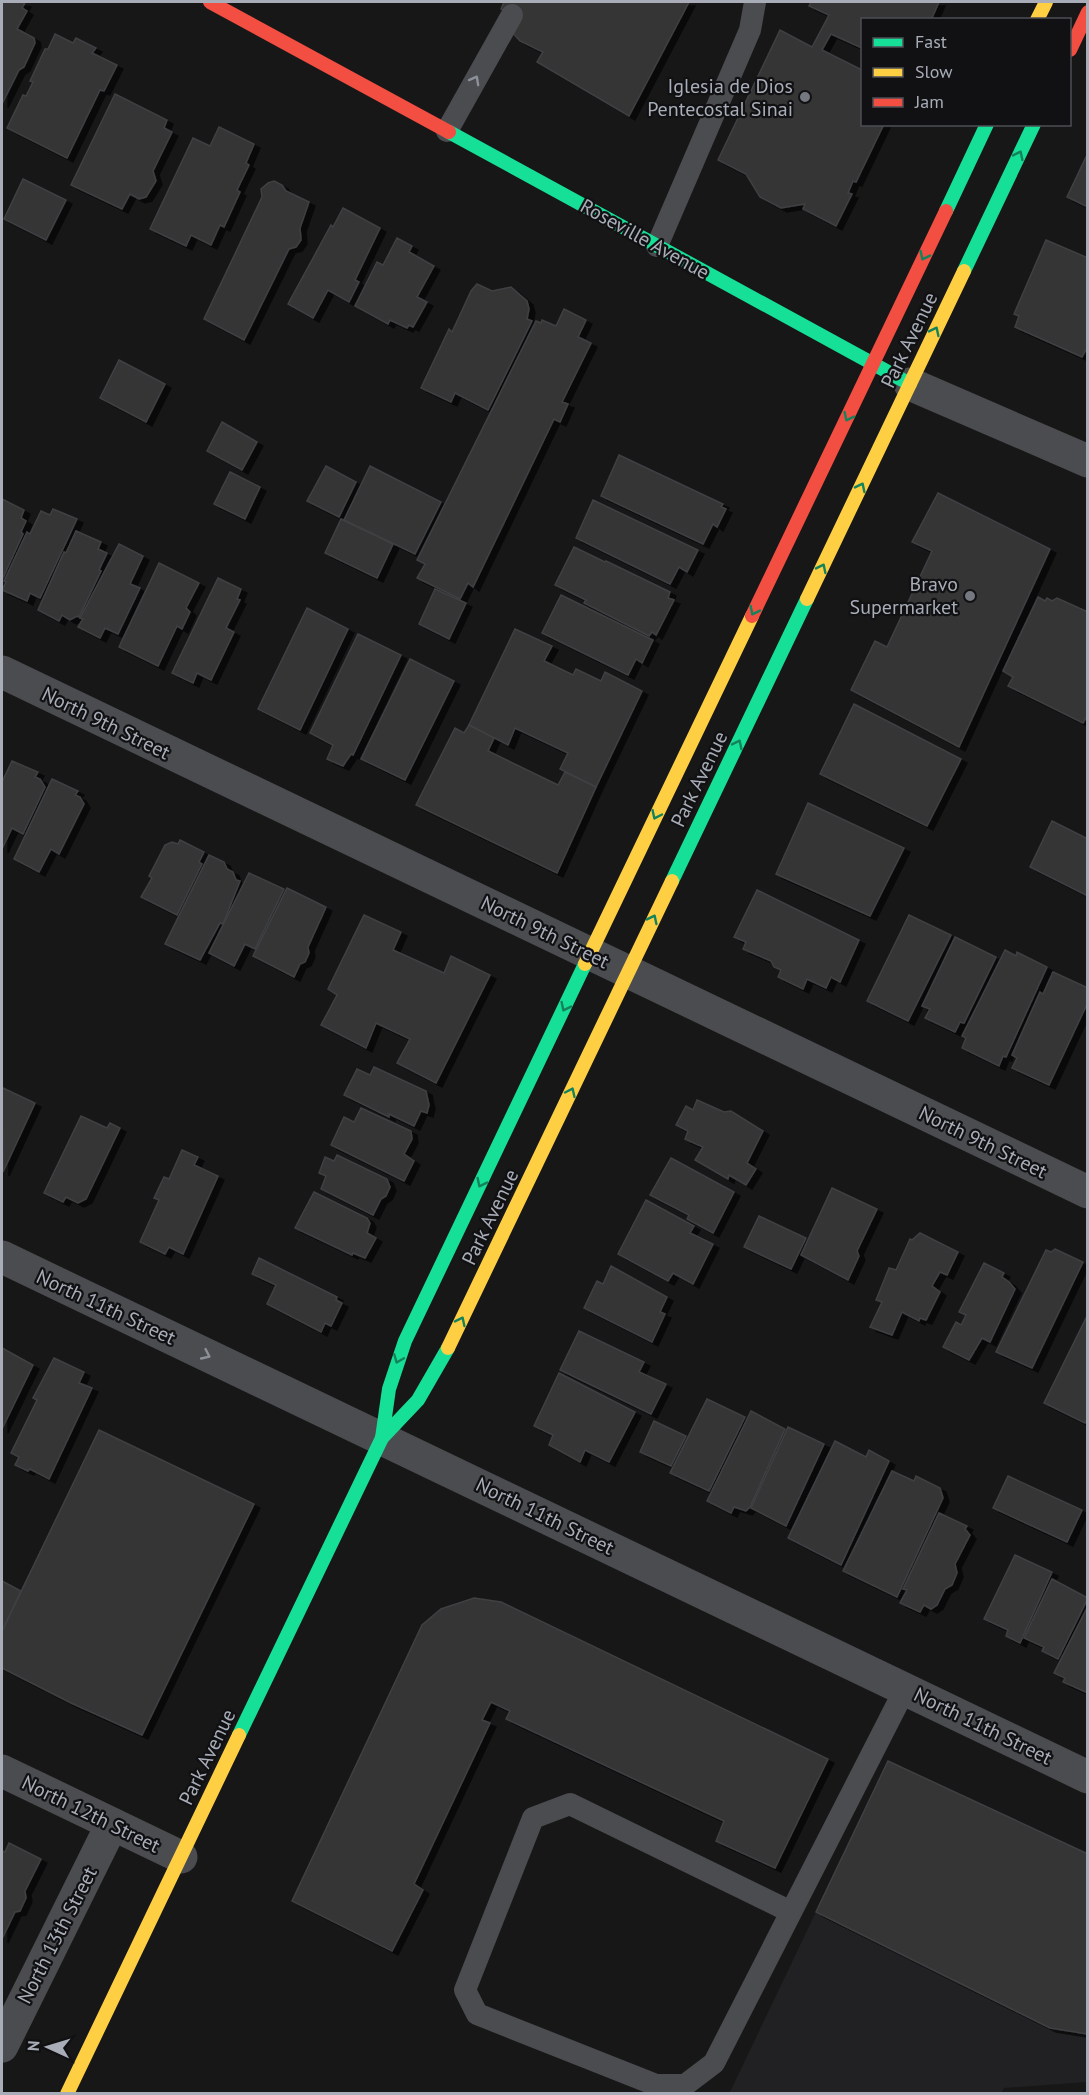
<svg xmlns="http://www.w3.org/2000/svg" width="1089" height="2095" viewBox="0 0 1089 2095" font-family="'PT Sans',sans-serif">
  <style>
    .built { fill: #212123 }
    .building { fill: #353536; stroke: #3f4043; stroke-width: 1.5; filter: url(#shadow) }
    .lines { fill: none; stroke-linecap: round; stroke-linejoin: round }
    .lane { stroke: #4b4c50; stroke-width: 22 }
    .street { stroke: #4b4c50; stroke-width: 33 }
    .fast { stroke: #16e098; stroke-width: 14 }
    .slow { stroke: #ffcf43; stroke-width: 14 }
    .jam { stroke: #f24e42; stroke-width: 14 }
    .oneway { stroke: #8c9099 }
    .oneway2 { stroke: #14835c }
    .poi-dot { fill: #757880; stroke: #111113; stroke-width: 2 }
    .labels { text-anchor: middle; stroke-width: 4.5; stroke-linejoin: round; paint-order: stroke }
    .poi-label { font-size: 20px; fill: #a8adb8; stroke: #111113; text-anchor: end }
    .street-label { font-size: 20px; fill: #a8adb8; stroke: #111113 }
  </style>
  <defs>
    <filter id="shadow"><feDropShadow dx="6" dy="4" stdDeviation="0" flood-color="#0009"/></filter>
  </defs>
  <rect width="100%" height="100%" fill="#171717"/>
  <path class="built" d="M 888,1761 L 1087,1856 L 1087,2082 L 1004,2088 L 1001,2094 L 729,2094 Z"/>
  <g class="building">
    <path d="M 2,2 L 20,2 L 25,3 L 22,8 L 27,11 L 17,29 L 34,38 L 35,43 L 24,67 L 19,70 L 2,104 Z"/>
    <path d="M 504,2 L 689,2 L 629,116 L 537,62 L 543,52 L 520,41 L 510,30 L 516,17 L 501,9 Z"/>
    <path d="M 811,2 L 939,2 L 931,20 L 862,20 L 862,48 L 831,34 L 822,50 L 862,70 L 862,124 L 884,124 L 856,182 L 853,181 L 848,193 L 852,194 L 836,226 L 803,209 L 805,204 L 781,208 L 760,197 L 746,174 L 718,160 L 780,30 L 812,47 L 829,15 L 809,6 Z"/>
    <path d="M 55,34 L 73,43 L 76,38 L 96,48 L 92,53 L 117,65 L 104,91 L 100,90 L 67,158 L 7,128 L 23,95 L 26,96 L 33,82 L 30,81 L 45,49 L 48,49 Z"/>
    <path d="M 115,94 L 167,120 L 164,128 L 172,132 L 153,171 L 156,181 L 146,197 L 139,199 L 130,194 L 122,209 L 71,185 Z"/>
    <path d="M 219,127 L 254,144 L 246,163 L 249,165 L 237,190 L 240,192 L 224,227 L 220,225 L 211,245 L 191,235 L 186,246 L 150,229 L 193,138 L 210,146 Z"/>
    <path d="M 1086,157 L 1088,157 L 1088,207 L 1067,197 Z"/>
    <path d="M 23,179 L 66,200 L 46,240 L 4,219 Z"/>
    <path d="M 274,181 L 282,185 L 286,191 L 309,202 L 300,228 L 301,240 L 296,247 L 289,249 L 244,340 L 204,319 L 262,197 L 261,189 L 268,183 Z"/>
    <path d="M 343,208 L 380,228 L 355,280 L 359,282 L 349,302 L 328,290 L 313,318 L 288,304 L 331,225 L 333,227 Z"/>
    <path d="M 397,238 L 412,246 L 409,252 L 434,266 L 417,297 L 427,302 L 413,327 L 409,325 L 407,328 L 390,320 L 388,324 L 355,306 L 377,262 L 383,265 Z"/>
    <path d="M 1046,240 L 1088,258 L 1088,346 L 1082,357 L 1015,327 L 1019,316 L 1014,314 Z"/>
    <path d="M 477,284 L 492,291 L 511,287 L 527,301 L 529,309 L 527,319 L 532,321 L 488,410 L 455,393 L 451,402 L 421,388 L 449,329 L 452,332 L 471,291 Z"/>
    <path d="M 564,309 L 586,320 L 578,337 L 591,343 L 562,402 L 568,404 L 560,422 L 554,419 L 473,587 L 468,583 L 460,599 L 417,578 L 425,564 L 417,560 L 536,321 L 541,323 L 542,320 L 556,326 Z"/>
    <path d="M 119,360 L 165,384 L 146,422 L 100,398 Z"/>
    <path d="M 222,422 L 257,442 L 242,470 L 207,451 Z"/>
    <path d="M 619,455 L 723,504 L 721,507 L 726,509 L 717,527 L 713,524 L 703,544 L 601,496 Z"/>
    <path d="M 326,466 L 356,482 L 339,517 L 307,501 Z"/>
    <path d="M 370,466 L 441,502 L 415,554 L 344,520 Z"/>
    <path d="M 230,472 L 260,487 L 245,519 L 214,504 Z"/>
    <path d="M 938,493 L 1050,549 L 959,747 L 851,690 L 875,641 L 887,647 L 932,551 L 912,542 Z"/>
    <path d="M 2,499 L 24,510 L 21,518 L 26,521 L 21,532 L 23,534 L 2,580 Z"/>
    <path d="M 593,500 L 698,550 L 687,572 L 679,567 L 670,584 L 576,538 Z"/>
    <path d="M 53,509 L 77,519 L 40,598 L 30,593 L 27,601 L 2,590 L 6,582 L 4,581 L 27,532 L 30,534 L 41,511 L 50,515 Z"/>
    <path d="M 341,519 L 393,544 L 377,578 L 325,553 Z"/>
    <path d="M 76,531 L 101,542 L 98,549 L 107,553 L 99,570 L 101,571 L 79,617 L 77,616 L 70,620 L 62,615 L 59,621 L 38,610 L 64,552 L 66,553 Z"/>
    <path d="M 119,544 L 143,556 L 130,584 L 140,588 L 118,634 L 105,628 L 100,638 L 78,627 L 83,619 L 80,618 Z"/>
    <path d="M 574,547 L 605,562 L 606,561 L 670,592 L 668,598 L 674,600 L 656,635 L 652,632 L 649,636 L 584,603 L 586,600 L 555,585 Z"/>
    <path d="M 159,563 L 199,583 L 186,608 L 190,612 L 182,629 L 177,626 L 158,666 L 119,647 Z"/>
    <path d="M 218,578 L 241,589 L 237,599 L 240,600 L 226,628 L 234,632 L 211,680 L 197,673 L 193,683 L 172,673 Z"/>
    <path d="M 435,589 L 466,603 L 449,639 L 419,624 Z"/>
    <path d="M 561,595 L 653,640 L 642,663 L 636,659 L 628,675 L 542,633 Z"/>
    <path d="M 1038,597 L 1045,601 L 1047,598 L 1052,601 L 1057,598 L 1088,612 L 1088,714 L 1083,723 L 1008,686 L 1013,677 L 1003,671 Z"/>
    <path d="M 307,608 L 348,629 L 300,730 L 258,709 Z"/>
    <path d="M 515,629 L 552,646 L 544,661 L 573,675 L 576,669 L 601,681 L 605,672 L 642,691 L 596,787 L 560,769 L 568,753 L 515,728 L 508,745 L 469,725 Z"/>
    <path d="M 358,634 L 401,655 L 353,755 L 351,754 L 343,766 L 327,759 L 333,745 L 310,733 Z"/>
    <path d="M 410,659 L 454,681 L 405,780 L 361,759 Z"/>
    <path d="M 854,704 L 961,759 L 927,826 L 820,774 Z"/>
    <path d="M 469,725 L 494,738 L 488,751 L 558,785 L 565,772 L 596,787 L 557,873 L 416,805 L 455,728 L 464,733 Z"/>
    <path d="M 12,761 L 38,772 L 35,777 L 40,779 L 45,787 L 23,834 L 12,828 L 2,849 L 2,782 Z"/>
    <path d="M 52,779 L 78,791 L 75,795 L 80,797 L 84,804 L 59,854 L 51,849 L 39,872 L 14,859 Z"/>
    <path d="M 808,803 L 904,848 L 870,916 L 776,874 Z"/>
    <path d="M 1052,821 L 1088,839 L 1088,896 L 1030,867 Z"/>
    <path d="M 180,840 L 204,852 L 199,862 L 202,864 L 177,915 L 141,897 L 152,878 L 149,876 L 165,845 L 172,842 L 178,844 Z"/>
    <path d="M 209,855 L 224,862 L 227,869 L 233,872 L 236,880 L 240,881 L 223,924 L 220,923 L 200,960 L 165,944 Z"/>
    <path d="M 249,873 L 284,889 L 255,949 L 245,944 L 234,966 L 209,953 Z"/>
    <path d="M 287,888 L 326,907 L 308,947 L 309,953 L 305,962 L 300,964 L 294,977 L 253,956 Z"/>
    <path d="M 757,890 L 859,940 L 840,982 L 831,977 L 826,988 L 807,979 L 803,989 L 778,977 L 781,970 L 774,967 L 771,961 L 743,949 L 746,942 L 734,937 Z"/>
    <path d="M 364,915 L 401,932 L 393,950 L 444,973 L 451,956 L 490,975 L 436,1083 L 397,1063 L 410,1039 L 376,1023 L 366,1048 L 321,1025 L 337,995 L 328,989 Z"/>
    <path d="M 909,915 L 951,935 L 908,1021 L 867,1001 Z"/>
    <path d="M 955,937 L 996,957 L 964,1023 L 960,1022 L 955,1032 L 925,1018 L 930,1009 L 922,1006 Z"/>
    <path d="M 1005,950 L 1016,956 L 1017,952 L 1047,967 L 1006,1057 L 1003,1056 L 999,1066 L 962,1048 L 966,1038 L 962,1036 Z"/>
    <path d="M 1053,972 L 1088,988 L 1088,1002 L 1049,1085 L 1012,1068 L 1017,1058 L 1012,1055 L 1040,992 L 1043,994 Z"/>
    <path d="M 374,1067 L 426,1091 L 429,1105 L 427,1113 L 421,1111 L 414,1126 L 389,1114 L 389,1117 L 344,1095 L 357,1069 L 370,1075 Z"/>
    <path d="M 3,1088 L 35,1103 L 3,1172 L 2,1091 Z"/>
    <path d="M 697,1100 L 724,1112 L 731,1111 L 763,1131 L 747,1163 L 756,1169 L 746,1185 L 729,1175 L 728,1179 L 695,1160 L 703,1147 L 685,1139 L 688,1131 L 676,1125 L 686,1106 L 693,1110 Z"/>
    <path d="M 361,1108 L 411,1131 L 412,1139 L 404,1154 L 414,1161 L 404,1181 L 331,1145 L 344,1117 L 354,1122 Z"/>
    <path d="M 81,1116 L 107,1128 L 110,1123 L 120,1128 L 86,1199 L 78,1203 L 66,1197 L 63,1202 L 44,1193 Z"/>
    <path d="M 182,1150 L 198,1157 L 194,1165 L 218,1176 L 183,1254 L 169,1247 L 165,1254 L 140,1242 L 159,1200 L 154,1198 L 164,1177 L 169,1179 Z"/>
    <path d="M 337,1155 L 387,1179 L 390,1187 L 386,1196 L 381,1199 L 373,1215 L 321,1189 L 326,1176 L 319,1173 L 325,1157 L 334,1161 Z"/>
    <path d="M 671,1158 L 734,1192 L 713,1233 L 687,1219 L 689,1215 L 650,1195 Z"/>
    <path d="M 832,1188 L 877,1209 L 857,1251 L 859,1256 L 848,1280 L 801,1255 Z"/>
    <path d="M 314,1192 L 367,1218 L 370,1223 L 367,1233 L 376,1238 L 365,1258 L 353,1253 L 352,1255 L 295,1228 Z"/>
    <path d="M 646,1200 L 694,1226 L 690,1233 L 713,1244 L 693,1284 L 673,1273 L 668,1281 L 618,1254 Z"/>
    <path d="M 759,1216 L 806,1238 L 791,1269 L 744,1247 Z"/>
    <path d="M 920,1233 L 958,1252 L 947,1275 L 940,1272 L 932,1286 L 940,1292 L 926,1320 L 920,1318 L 919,1321 L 902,1312 L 892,1335 L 870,1327 L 882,1302 L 876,1300 L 889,1268 L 896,1270 L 910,1239 L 912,1240 Z"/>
    <path d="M 1055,1249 L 1083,1262 L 1032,1368 L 996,1352 L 1046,1250 L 1051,1252 Z"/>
    <path d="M 259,1258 L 337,1297 L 336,1300 L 342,1303 L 331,1326 L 325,1323 L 321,1332 L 267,1304 L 276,1285 L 252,1274 Z"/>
    <path d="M 984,1263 L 1004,1273 L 1002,1277 L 1009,1282 L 1015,1289 L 990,1342 L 982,1338 L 969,1360 L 943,1347 L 956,1322 L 961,1325 L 966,1315 L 959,1312 Z"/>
    <path d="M 611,1266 L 667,1297 L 660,1312 L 665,1314 L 652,1342 L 584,1308 L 597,1281 L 603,1284 Z"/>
    <path d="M 1088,1314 L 1088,1417 L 1085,1423 L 1044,1403 Z"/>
    <path d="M 579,1331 L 644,1362 L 639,1372 L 666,1384 L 651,1414 L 560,1370 Z"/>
    <path d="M 2,1348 L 33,1365 L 2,1429 Z"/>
    <path d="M 54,1358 L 84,1372 L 79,1383 L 92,1388 L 49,1479 L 30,1469 L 28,1471 L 15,1465 L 19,1457 L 11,1453 L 37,1400 L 33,1398 Z"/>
    <path d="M 559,1373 L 635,1412 L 609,1462 L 585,1450 L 580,1462 L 549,1445 L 553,1435 L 534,1426 Z"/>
    <path d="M 707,1399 L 745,1417 L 709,1491 L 670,1473 Z"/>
    <path d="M 751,1411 L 785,1429 L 750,1507 L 746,1511 L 734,1507 L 731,1513 L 707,1501 Z"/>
    <path d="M 654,1421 L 686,1436 L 671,1466 L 640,1452 Z"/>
    <path d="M 788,1427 L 824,1444 L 786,1526 L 751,1508 Z"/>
    <path d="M 99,1430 L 254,1504 L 142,1735 L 71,1703 L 2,1668 L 2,1631 Z"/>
    <path d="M 835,1441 L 866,1457 L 869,1450 L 889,1461 L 841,1565 L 788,1538 Z"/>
    <path d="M 892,1471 L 914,1481 L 916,1476 L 940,1488 L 943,1498 L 897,1597 L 843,1571 Z"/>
    <path d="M 1008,1476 L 1082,1510 L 1067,1542 L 993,1508 Z"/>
    <path d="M 939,1513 L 967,1526 L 965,1529 L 970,1535 L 955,1564 L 957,1573 L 952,1585 L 945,1589 L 937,1605 L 931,1609 L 924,1605 L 920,1612 L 900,1603 L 907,1590 L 903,1589 Z"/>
    <path d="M 1015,1555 L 1052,1572 L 1020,1643 L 1006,1636 L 1008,1630 L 984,1619 Z"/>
    <path d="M 1052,1579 L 1088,1598 L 1058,1659 L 1042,1651 L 1044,1647 L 1024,1638 Z"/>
    <path d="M 2,1581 L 21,1591 L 2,1631 Z"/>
    <path d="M 474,1598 L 501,1602 L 828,1759 L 775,1868 L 716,1841 L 724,1821 L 506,1719 L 510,1711 L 491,1702 L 482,1720 L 490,1723 L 414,1884 L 423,1890 L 392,1951 L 292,1901 L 422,1625 L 441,1609 Z"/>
    <path d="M 1088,1606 L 1088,1693 L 1063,1682 L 1065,1678 L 1054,1673 Z"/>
    <path d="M 888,1761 L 1088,1854 L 1088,2034 L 1050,2028 L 816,1912 Z"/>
    <path d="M 9,1843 L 41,1859 L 25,1891 L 26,1898 L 20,1911 L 15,1912 L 2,1939 L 2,1851 L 5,1852 Z"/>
  </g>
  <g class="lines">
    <g class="lane">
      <path d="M 447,131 L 512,15"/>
      <path d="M 657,246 L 750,30 L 755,2"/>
      <path d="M 791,1912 L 570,1804 L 533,1818 L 465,1990 L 477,2014 L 656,2085 L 685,2085 L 714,2063 L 905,1689"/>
    </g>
    <g class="street">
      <path d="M 910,384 L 1088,461"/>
      <path d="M 2,672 L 1088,1192"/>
      <path d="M 2,1257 L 1088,1777"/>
      <path d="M 2,1771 L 181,1857"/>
      <path d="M 2,2046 L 112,1824"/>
    </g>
    <g class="fast">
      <path d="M 449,132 L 910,384"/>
      <path d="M 946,211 L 987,124"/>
      <path d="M 964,271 L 1034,124"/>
      <path d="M 672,881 L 807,599"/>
      <path d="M 382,1438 L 389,1389 L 405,1341 L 585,964"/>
      <path d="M 239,1735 L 382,1438 L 418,1400 L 448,1348"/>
    </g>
    <g class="slow">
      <path d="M 1037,20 L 1046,2"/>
      <path d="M 807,599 L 964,271"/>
      <path d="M 585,964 L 752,616"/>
      <path d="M 448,1348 L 672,881"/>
      <path d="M 67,2094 L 239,1735"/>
    </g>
    <g class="jam">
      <path d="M 210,2 L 449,132"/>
      <path d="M 1070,50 L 1088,12"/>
      <path d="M 752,616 L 946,211"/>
    </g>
  </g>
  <defs><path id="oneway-chevron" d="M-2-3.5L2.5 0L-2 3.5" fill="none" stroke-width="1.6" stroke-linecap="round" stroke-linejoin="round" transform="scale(1.5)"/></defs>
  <g class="oneway">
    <use href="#oneway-chevron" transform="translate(475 80) rotate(-61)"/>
    <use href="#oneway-chevron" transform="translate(206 1355) rotate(25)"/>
  </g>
  <g class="oneway2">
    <use href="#oneway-chevron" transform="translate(1019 155) rotate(-64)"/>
    <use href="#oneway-chevron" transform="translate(924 256) rotate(116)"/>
    <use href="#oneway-chevron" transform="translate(935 331) rotate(-64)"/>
    <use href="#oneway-chevron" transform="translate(848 417) rotate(116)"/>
    <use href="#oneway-chevron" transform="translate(861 487) rotate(-64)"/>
    <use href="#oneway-chevron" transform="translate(822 568) rotate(-64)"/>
    <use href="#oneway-chevron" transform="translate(754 611) rotate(116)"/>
    <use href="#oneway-chevron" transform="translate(738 744) rotate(-64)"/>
    <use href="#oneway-chevron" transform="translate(656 815) rotate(115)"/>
    <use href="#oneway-chevron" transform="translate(653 919) rotate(-64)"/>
    <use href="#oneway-chevron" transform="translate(565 1007) rotate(116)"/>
    <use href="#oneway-chevron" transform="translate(571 1092) rotate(-65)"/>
    <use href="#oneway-chevron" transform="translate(481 1183) rotate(116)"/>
    <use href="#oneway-chevron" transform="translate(461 1321) rotate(-64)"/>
    <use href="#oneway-chevron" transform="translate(398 1359) rotate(112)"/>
  </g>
  <g class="poi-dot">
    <circle cx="805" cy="97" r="6"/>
    <circle cx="970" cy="596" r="6"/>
  </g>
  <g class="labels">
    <g class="poi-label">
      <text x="793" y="93">Iglesia de Dios<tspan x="793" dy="23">Pentecostal Sinai</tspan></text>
      <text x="958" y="591">Bravo<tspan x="958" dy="23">Supermarket</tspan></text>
    </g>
    <g class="street-label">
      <text transform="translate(645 239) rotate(29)" y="7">Roseville Avenue</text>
      <text transform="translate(909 340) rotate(-64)" y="7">Park Avenue</text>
      <text transform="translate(106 723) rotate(26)" y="7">North 9th Street</text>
      <text transform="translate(699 779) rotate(-64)" y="7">Park Avenue</text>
      <text transform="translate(545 932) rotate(26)" y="7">North 9th Street</text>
      <text transform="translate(983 1142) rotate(26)" y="7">North 9th Street</text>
      <text transform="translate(490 1217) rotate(-64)" y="7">Park Avenue</text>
      <text transform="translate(106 1307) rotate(25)" y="7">North 11th Street</text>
      <text transform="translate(545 1516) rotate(26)" y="7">North 11th Street</text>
      <text transform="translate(983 1726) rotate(26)" y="7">North 11th Street</text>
      <text transform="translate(207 1757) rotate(-64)" y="7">Park Avenue</text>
      <text transform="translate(91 1814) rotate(26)" y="7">North 12th Street</text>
      <text transform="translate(57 1935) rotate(-63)" y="7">North 13th Street</text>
    </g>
  </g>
  <rect width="1089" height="2095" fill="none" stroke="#a8adb8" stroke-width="6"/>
  <rect x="861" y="18" width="210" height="108" fill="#111113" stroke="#4d4f55" stroke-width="1.5"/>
  <rect x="873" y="38" width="30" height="9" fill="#16e098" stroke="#4d4f55" stroke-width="1.5"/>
  <text x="915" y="48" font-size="18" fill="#a8adb8">Fast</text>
  <rect x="873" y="68" width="30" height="9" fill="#ffcf43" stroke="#4d4f55" stroke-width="1.5"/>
  <text x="915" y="78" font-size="18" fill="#a8adb8">Slow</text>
  <rect x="873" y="98" width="30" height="9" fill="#f24e42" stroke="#4d4f55" stroke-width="1.5"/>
  <text x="915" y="108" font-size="18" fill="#a8adb8">Jam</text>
  <g transform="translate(48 2047) rotate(274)" stroke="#111113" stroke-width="4.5" paint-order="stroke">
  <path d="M0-4.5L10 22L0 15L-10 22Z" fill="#a8adb8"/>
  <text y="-9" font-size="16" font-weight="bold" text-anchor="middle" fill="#a8adb8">N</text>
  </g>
</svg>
